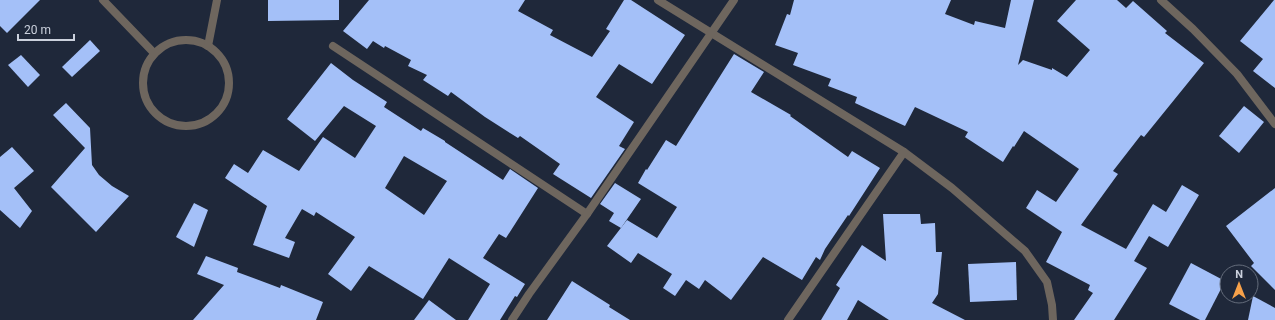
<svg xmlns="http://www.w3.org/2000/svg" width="1275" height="320" viewBox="0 0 1275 320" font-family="Roboto,sans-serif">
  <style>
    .building { fill: #a4c0f8; fill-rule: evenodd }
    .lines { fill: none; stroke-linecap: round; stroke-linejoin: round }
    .lane { stroke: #6e665e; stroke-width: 8 }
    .street { stroke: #6e665e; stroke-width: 8 }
  </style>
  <rect width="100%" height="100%" fill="#1f283a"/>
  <g class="building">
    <path d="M 0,0 L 40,0 L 7,33 L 0,26 Z"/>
    <path d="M 268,0 L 339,0 L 339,20 L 268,21 Z"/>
    <path d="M 369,0 L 525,0 L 518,11 L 553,30 L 550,35 L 592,57 L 610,31 L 606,29 L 624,0 L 631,0 L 685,35 L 652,84 L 619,64 L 596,97 L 634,122 L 619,146 L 625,149 L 591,198 L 553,174 L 560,164 L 520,136 L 518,138 L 485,117 L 451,92 L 448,96 L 423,80 L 427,75 L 408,66 L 411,60 L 385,46 L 384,48 L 373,41 L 367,49 L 343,31 Z"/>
    <path d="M 794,0 L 951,0 L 945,14 L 974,25 L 975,21 L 1005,28 L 1011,0 L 1034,0 L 1018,65 L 1023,60 L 1052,70 L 1052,68 L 1067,77 L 1090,50 L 1057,21 L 1076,0 L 1117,0 L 1126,8 L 1133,1 L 1167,31 L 1165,33 L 1204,63 L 1144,137 L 1141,135 L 1113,171 L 1118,174 L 1081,225 L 1126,249 L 1153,204 L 1166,212 L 1182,185 L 1199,195 L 1168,247 L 1149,236 L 1134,261 L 1147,268 L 1114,320 L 1074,320 L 1093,293 L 1088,290 L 1090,285 L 1046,262 L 1062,232 L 1026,208 L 1037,190 L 1056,202 L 1079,169 L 1024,131 L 1014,147 L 1013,146 L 1003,162 L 965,137 L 968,132 L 915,107 L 905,126 L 855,103 L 857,97 L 828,86 L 831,79 L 793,65 L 798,53 L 775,45 L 787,14 L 790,15 Z"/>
    <path d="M 1274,0 L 1275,0 L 1275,88 L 1253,71 L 1263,59 L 1240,41 Z"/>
    <path d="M 90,40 L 100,51 L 72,77 L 62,67 Z"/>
    <path d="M 734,54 L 764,72 L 751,92 L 791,115 L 790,116 L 848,157 L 852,151 L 880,168 L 849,216 L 848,215 L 825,249 L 820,260 L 816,257 L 802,280 L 763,257 L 731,300 L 705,280 L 699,289 L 686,280 L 675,296 L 663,288 L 672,274 L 638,253 L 631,263 L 607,246 L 627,220 L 657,238 L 677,207 L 638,183 L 646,169 L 647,170 L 666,140 L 676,146 Z"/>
    <path d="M 21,55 L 40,75 L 28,87 L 8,65 Z"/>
    <path d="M 331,63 L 353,80 L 387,102 L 384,107 L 421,131 L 423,128 L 445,141 L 445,142 L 503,180 L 510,169 L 538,188 L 506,238 L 499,234 L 483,258 L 525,284 L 517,297 L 515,296 L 500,320 L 468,320 L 490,284 L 449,258 L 423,299 L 369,266 L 351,291 L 328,274 L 355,237 L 316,212 L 314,216 L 302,209 L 285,238 L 295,242 L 289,258 L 253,245 L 267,206 L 225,178 L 234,164 L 248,173 L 263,150 L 299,171 L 323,137 L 355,158 L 376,126 L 344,106 L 315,141 L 287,119 ZM 404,156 L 447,181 L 424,215 L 385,188 Z"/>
    <path d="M 66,103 L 90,128 L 92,165 L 99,175 L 112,186 L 129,196 L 96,232 L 51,187 L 85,148 L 53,115 Z"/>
    <path d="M 1244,106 L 1264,122 L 1239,153 L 1219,136 Z"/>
    <path d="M 12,147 L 34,171 L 14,188 L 32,211 L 20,228 L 0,210 L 0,157 Z"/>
    <path d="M 615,183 L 641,199 L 621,228 L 609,221 L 614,213 L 600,204 Z"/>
    <path d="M 1275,188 L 1275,290 L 1251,266 L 1254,263 L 1226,226 Z"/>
    <path d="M 194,203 L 208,210 L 194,247 L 176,237 Z"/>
    <path d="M 883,214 L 920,214 L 921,224 L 935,223 L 936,252 L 942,252 L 938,294 L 932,303 L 965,320 L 889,320 L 858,300 L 847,320 L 821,320 L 840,288 L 836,285 L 862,245 L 886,261 Z"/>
    <path d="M 206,256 L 238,268 L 237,272 L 280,288 L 281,285 L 323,302 L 316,320 L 193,320 L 224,285 L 197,274 Z"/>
    <path d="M 1016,262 L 1017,300 L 970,302 L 968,264 Z"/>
    <path d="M 1191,263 L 1225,281 L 1205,320 L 1200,320 L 1169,304 Z"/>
    <path d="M 572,281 L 610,305 L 609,307 L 630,320 L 547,320 Z"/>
    <path d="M 1253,296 L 1275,308 L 1275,320 L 1248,320 Z"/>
    <path d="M 429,300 L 456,320 L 414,320 Z"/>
  </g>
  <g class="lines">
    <g class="lane">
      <path d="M 103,0 L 154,53"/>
      <circle cx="186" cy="83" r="43"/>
      <path d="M 208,46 L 217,0"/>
    </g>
    <g class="street">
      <path d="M 658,0 L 904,152 L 952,188 L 1025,251 L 1047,282 L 1052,305 L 1053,320"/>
      <path d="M 1161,0 L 1193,29 L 1237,74 L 1275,124"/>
      <path d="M 333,46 L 587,214"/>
      <path d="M 512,320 L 529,294 L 587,214 L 734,0"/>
      <path d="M 788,320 L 904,152"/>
    </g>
  </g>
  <g transform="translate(1239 284)"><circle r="19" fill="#1f283a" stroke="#646c7b"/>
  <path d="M0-3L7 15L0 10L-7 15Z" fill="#f7a14a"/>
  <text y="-6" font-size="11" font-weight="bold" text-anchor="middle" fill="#cbd1dd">N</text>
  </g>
  <path d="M18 34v6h56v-6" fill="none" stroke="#cbd1dd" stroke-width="2"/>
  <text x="24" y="34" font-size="12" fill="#cbd1dd" stroke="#1f283a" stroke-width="3" paint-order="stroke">20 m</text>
</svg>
